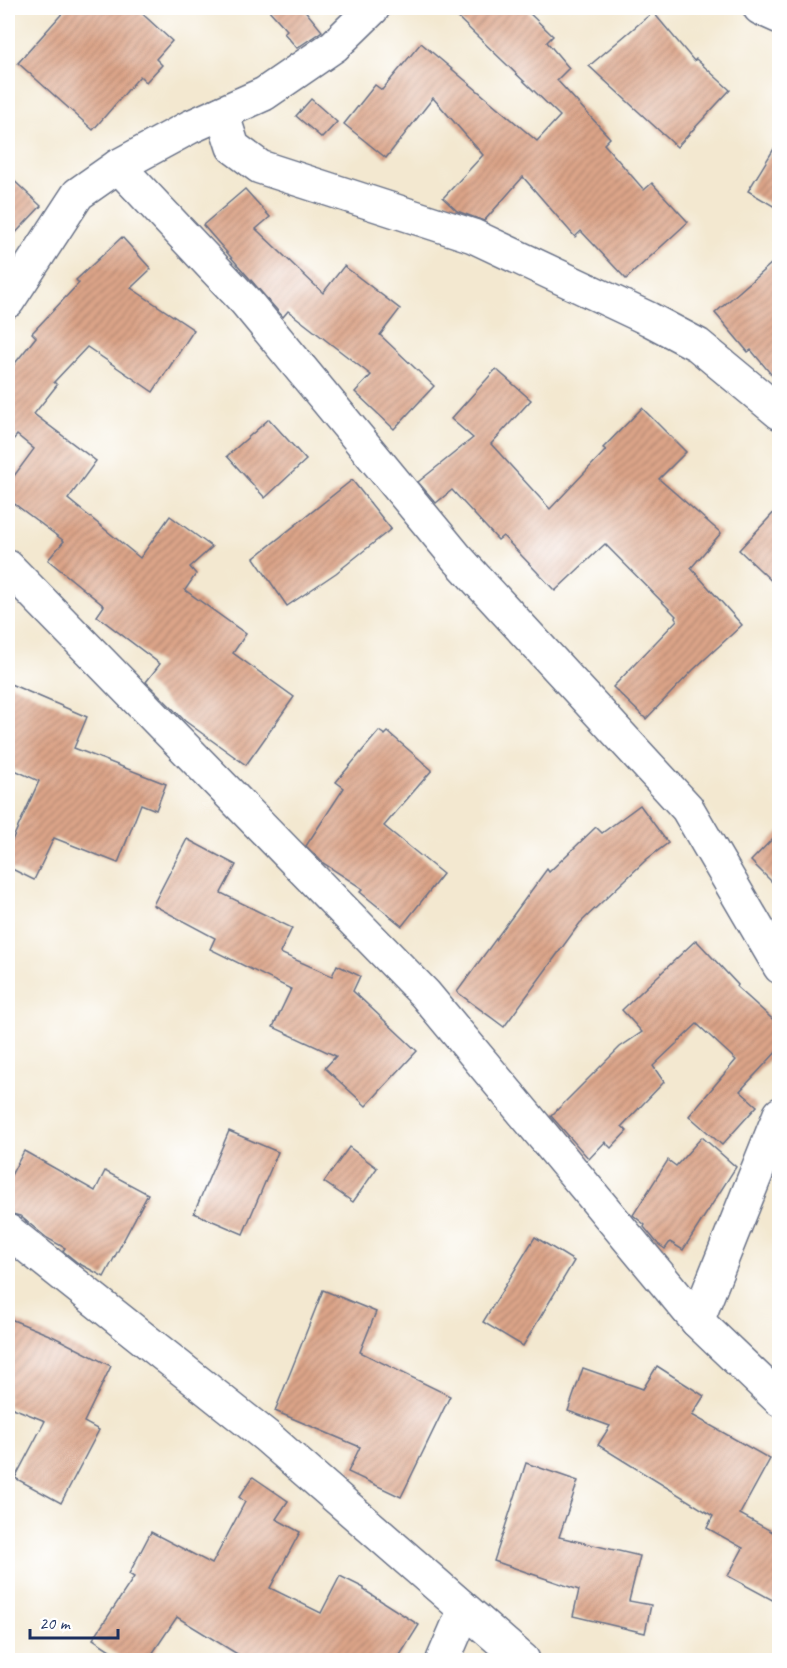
<svg xmlns="http://www.w3.org/2000/svg" width="787" height="1668" viewBox="0 0 787 1668" font-family="Caveat,sans-serif">
  <style>
    .building { fill: url(#building-hatch) }
    .lines { fill: none; stroke-linecap: round; stroke-linejoin: round }
    .minor-casing { stroke: #677086; stroke-width: 36 }
    .minor { stroke: #fff; stroke-width: 33 }
  </style>
  <defs>
    <pattern id="building-hatch" width="6" height="6" patternUnits="userSpaceOnUse" patternTransform="scale(1.5)"><rect width="6" height="6" fill="#dca488"/><path d="M-1 1l2-2M0 6l6-6M5 7l2-2" fill="none" stroke="#b28672"/></pattern>
  </defs>
  <rect width="100%" height="100%" fill="#fff"/>
  <filter id="ink" filterUnits="userSpaceOnUse"><feTurbulence type="fractalNoise" baseFrequency=".0167" numOctaves="2"/><feDisplacementMap in="SourceGraphic" scale="12" xChannelSelector="R" yChannelSelector="G"/><feConvolveMatrix kernelMatrix="1 2 1 2 8 2 1 2 1" color-interpolation-filters="sRGB"/></filter>
  <filter id="wash" filterUnits="userSpaceOnUse"><feTurbulence type="fractalNoise" baseFrequency=".008" numOctaves="4" result="noise"/><feDisplacementMap in="SourceGraphic" scale="24" xChannelSelector="R" yChannelSelector="G"/><feGaussianBlur stdDeviation="1.35" result="paint"/><feColorMatrix in="noise" values="0 0 0 0 0 0 0 0 0 0 0 0 0 0 0 0 0 1.4 0 .05"/><feComposite in="paint" operator="in"/></filter>
  <g filter="url(#wash)">
    <rect width="100%" height="100%" fill="#f3e8d0"/>
    <g id="blocks">
      <g class="building">
        <path d="M 67,8 L 136,8 L 172,41 L 156,59 L 162,65 L 146,82 L 140,76 L 93,130 L 18,63 Z"/>
        <path d="M 267,8 L 303,8 L 322,31 L 297,48 L 284,33 L 287,30 Z"/>
        <path d="M 448,8 L 524,8 L 553,36 L 547,42 L 569,68 L 557,80 L 610,138 L 604,144 L 644,190 L 652,183 L 688,222 L 626,279 L 581,231 L 575,237 L 523,177 L 484,221 L 457,211 L 443,198 L 483,155 L 433,98 L 386,158 L 344,124 L 375,85 L 382,90 L 421,43 L 537,141 L 560,116 Z"/>
        <path d="M 653,12 L 694,61 L 696,59 L 730,90 L 677,147 L 589,66 Z"/>
        <path d="M 311,99 L 337,122 L 322,138 L 296,116 Z"/>
        <path d="M 780,139 L 780,210 L 748,191 Z"/>
        <path d="M 8,175 L 41,206 L 8,241 Z"/>
        <path d="M 245,189 L 270,217 L 256,229 L 323,293 L 344,266 L 400,309 L 380,335 L 434,386 L 394,429 L 355,392 L 371,375 L 288,311 L 283,317 L 203,225 Z"/>
        <path d="M 122,237 L 151,269 L 131,288 L 194,330 L 153,392 L 87,347 L 54,382 L 57,385 L 34,414 L 96,461 L 68,499 L 140,558 L 170,516 L 212,547 L 190,567 L 196,574 L 185,590 L 246,634 L 233,653 L 294,697 L 246,765 L 185,721 L 146,682 L 160,664 L 97,616 L 104,606 L 48,560 L 64,541 L 8,499 L 8,484 L 34,449 L 17,435 L 8,446 L 8,372 L 36,337 L 32,333 L 79,283 L 76,280 Z"/>
        <path d="M 780,256 L 780,385 L 751,350 L 748,352 L 715,313 Z"/>
        <path d="M 496,369 L 531,400 L 491,444 L 550,509 L 606,450 L 603,448 L 642,408 L 686,452 L 659,479 L 721,533 L 691,568 L 742,625 L 693,670 L 646,719 L 613,687 L 677,620 L 675,617 L 676,616 L 605,544 L 555,591 L 503,536 L 498,540 L 452,490 L 436,503 L 418,482 L 473,438 L 451,419 Z"/>
        <path d="M 269,419 L 306,460 L 265,498 L 227,456 Z"/>
        <path d="M 352,480 L 391,529 L 336,573 L 287,606 L 254,558 Z"/>
        <path d="M 780,506 L 780,589 L 739,550 Z"/>
        <path d="M 8,683 L 87,717 L 74,748 L 166,784 L 156,810 L 141,804 L 118,863 L 54,838 L 34,880 L 8,867 L 8,849 L 39,781 L 8,767 Z"/>
        <path d="M 379,731 L 385,735 L 388,732 L 432,770 L 384,826 L 443,874 L 402,926 L 360,892 L 363,889 L 323,863 L 306,846 L 344,788 L 336,782 Z"/>
        <path d="M 640,805 L 668,843 L 647,859 L 580,923 L 504,1027 L 457,992 L 547,869 L 549,872 L 596,827 L 602,833 Z"/>
        <path d="M 780,831 L 780,890 L 751,861 Z"/>
        <path d="M 187,839 L 236,865 L 221,893 L 292,928 L 280,953 L 332,976 L 337,965 L 360,976 L 353,991 L 417,1051 L 366,1106 L 325,1068 L 336,1056 L 273,1027 L 291,989 L 210,949 L 215,938 L 153,905 Z"/>
        <path d="M 696,940 L 738,985 L 737,987 L 780,1026 L 780,1048 L 740,1091 L 757,1106 L 722,1145 L 689,1116 L 736,1060 L 697,1024 L 653,1066 L 664,1082 L 622,1126 L 627,1131 L 611,1148 L 605,1142 L 589,1159 L 551,1116 L 620,1047 L 642,1032 L 622,1010 Z"/>
        <path d="M 229,1131 L 278,1152 L 243,1234 L 194,1213 Z"/>
        <path d="M 702,1137 L 736,1167 L 683,1250 L 670,1242 L 665,1249 L 658,1244 L 644,1227 L 645,1225 L 633,1215 L 668,1160 L 676,1166 Z"/>
        <path d="M 349,1147 L 377,1168 L 353,1202 L 324,1182 Z"/>
        <path d="M 24,1151 L 95,1191 L 105,1171 L 148,1194 L 104,1277 L 78,1263 L 63,1251 L 65,1248 L 47,1238 L 20,1216 L 8,1213 L 8,1181 Z"/>
        <path d="M 535,1237 L 574,1261 L 523,1346 L 483,1322 Z"/>
        <path d="M 323,1290 L 376,1312 L 360,1352 L 450,1396 L 401,1497 L 348,1472 L 360,1447 L 275,1411 Z"/>
        <path d="M 8,1318 L 54,1337 L 111,1366 L 84,1422 L 99,1430 L 61,1503 L 15,1478 L 45,1421 L 8,1406 Z"/>
        <path d="M 657,1366 L 704,1396 L 692,1415 L 770,1459 L 740,1514 L 780,1536 L 780,1604 L 728,1576 L 743,1548 L 707,1528 L 713,1516 L 598,1445 L 610,1426 L 568,1411 L 583,1368 L 643,1389 Z"/>
        <path d="M 526,1463 L 578,1481 L 559,1537 L 640,1556 L 629,1601 L 651,1605 L 645,1633 L 573,1616 L 579,1590 L 494,1561 Z"/>
        <path d="M 253,1477 L 288,1501 L 276,1519 L 300,1532 L 270,1588 L 321,1613 L 340,1576 L 364,1588 L 364,1590 L 419,1625 L 397,1660 L 247,1660 L 177,1617 L 148,1660 L 125,1660 L 93,1639 L 134,1577 L 129,1574 L 151,1532 L 212,1564 L 245,1502 L 239,1497 Z"/>
      </g>
    </g>
  </g>
  <g filter="url(#ink)">
    <use href="#blocks" fill-opacity="0" stroke="#677086" stroke-width="1.5"/>
    <g class="lines">
      <defs>
        <g id="minor">
          <path d="M 760,8 L 780,17"/>
          <path d="M 222,113 L 233,147 L 260,167 L 473,236 L 649,319 L 698,345 L 780,413"/>
          <path d="M 118,166 L 246,302 L 457,558 L 687,808 L 780,967"/>
          <path d="M 8,301 L 78,194 L 118,166 L 190,127 L 264,94 L 334,46 L 373,8"/>
          <path d="M 8,567 L 425,994 L 697,1321 L 780,1400"/>
          <path d="M 8,1231 L 266,1436 L 523,1660"/>
          <path d="M 697,1321 L 780,1114"/>
          <path d="M 443,1660 L 464,1611"/>
        </g>
      </defs>
      <use href="#minor" class="minor-casing"/>
      <use href="#minor" class="minor"/>
    </g>
  </g>
  <rect width="787" height="1668" fill="none" stroke="#fff" stroke-width="30"/>
  <path d="M30 1629v9h88v-9" fill="none" stroke="#1b2f5e" stroke-width="3"/>
  <text x="39" y="1629" font-size="18" fill="#1b2f5e" stroke="#ffffff" stroke-width="4.5" paint-order="stroke">20 m</text>
</svg>
